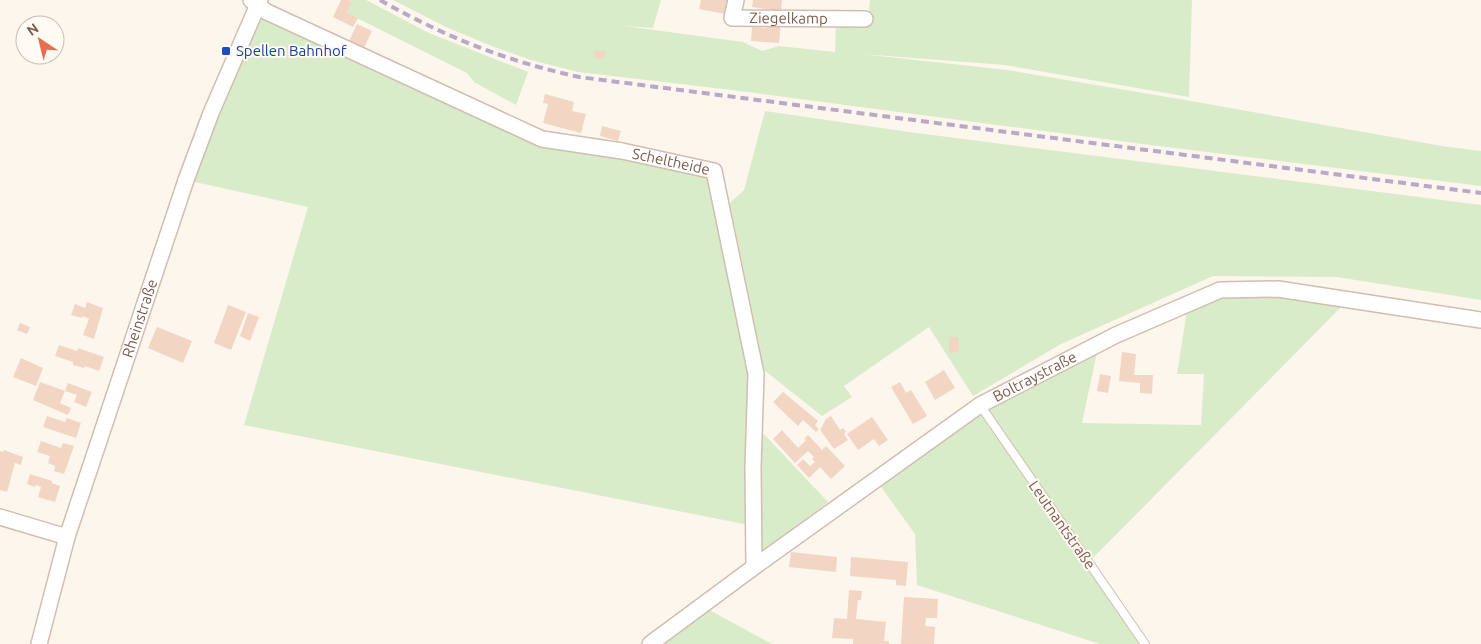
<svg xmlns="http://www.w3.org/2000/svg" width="1481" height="644" viewBox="0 0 1481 644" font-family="Ubuntu,sans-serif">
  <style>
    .green { fill: #d8ecc9 }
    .building { fill: #f3d5c3 }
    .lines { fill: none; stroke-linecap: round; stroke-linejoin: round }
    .lane-casing { stroke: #d1beb0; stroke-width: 10 }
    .street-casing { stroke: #d1beb0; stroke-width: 18 }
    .lane { stroke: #fff; stroke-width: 8 }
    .street { stroke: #fff; stroke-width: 15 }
    .rail { stroke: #b9a8c9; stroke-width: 4; stroke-dasharray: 8 5; stroke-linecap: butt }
    .transit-dot { fill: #1a4fb4; stroke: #fffaf3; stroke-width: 2 }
    .labels { text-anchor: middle; stroke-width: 4; stroke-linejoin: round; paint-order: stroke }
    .street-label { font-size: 15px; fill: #7a5c4d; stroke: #fffaf3 }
    .transit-label { font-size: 15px; fill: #164399; stroke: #fffaf3; text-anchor: start }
  </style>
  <rect width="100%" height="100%" fill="#fdf6ec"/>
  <g class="green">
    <path d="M 348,0 L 366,0 L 429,33 L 528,72 L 516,105 L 474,82 L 467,73 L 347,13 L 352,2 Z"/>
    <path d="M 393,0 L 661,0 L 653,28 L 624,26 L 743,42 L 762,51 L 779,46 L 835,52 L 836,21 L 868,23 L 870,0 L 1192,0 L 1189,97 L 1005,65 L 861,54 L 1007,70 L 1191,101 L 1442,146 L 1481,151 L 1481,186 L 1150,145 L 732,90 L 578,72 L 531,60 L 494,47 L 446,27 Z"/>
    <path d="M 258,5 L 542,139 L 714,171 L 756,374 L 754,526 L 244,425 L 308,207 L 186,180 Z"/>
    <path d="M 765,111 L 909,132 L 1481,205 L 1481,300 L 1337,277 L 1213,276 L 1061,344 L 973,396 L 929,327 L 844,386 L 852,397 L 822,416 L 764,370 L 730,203 L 744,190 Z"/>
    <path d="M 1220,290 L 1349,299 L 1089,562 L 1145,644 L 1100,644 L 917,585 L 915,534 L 876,480 L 980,405 L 1099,343 L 1082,423 L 1201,425 L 1204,374 L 1177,374 L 1188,304 Z"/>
    <path d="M 760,430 L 828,502 L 762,552 Z"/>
    <path d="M 702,606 L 772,644 L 650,644 Z"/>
  </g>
  <g class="building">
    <path d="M 341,0 L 348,0 L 352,2 L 347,13 L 358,18 L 353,27 L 333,17 Z"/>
    <path d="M 701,0 L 727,0 L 725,14 L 699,9 Z"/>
    <path d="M 753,0 L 782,0 L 781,11 L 752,7 Z"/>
    <path d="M 767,21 L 781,21 L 779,43 L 751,41 L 752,27 L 767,28 Z"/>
    <path d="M 357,24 L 372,31 L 364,48 L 349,41 Z"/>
    <path d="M 594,50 L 605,51 L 604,59 L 594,58 Z"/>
    <path d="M 545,94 L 574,102 L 572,111 L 586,114 L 581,133 L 543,123 L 548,104 L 543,103 Z"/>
    <path d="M 602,126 L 621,131 L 618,141 L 600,136 Z"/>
    <path d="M 87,302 L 103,308 L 94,339 L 83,335 L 89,319 L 83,316 L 82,318 L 71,315 L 75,304 L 85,308 Z"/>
    <path d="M 228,305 L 246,312 L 231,350 L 214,343 Z"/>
    <path d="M 248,313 L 259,317 L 250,341 L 240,336 Z"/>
    <path d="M 20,323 L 30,327 L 27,334 L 17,330 Z"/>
    <path d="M 157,327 L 192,341 L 183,363 L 148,348 Z"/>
    <path d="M 949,337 L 958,337 L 959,352 L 949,353 Z"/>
    <path d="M 59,345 L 77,351 L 78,348 L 104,357 L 99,371 L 85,366 L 84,368 L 73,365 L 73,362 L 55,356 Z"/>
    <path d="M 1122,352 L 1136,354 L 1134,375 L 1153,375 L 1152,394 L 1140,393 L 1140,383 L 1119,381 Z"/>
    <path d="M 21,358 L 43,368 L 36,386 L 13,377 Z"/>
    <path d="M 944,370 L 955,388 L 935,400 L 925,382 Z"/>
    <path d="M 1100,374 L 1111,376 L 1108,393 L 1097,391 Z"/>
    <path d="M 40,382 L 65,391 L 60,403 L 71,408 L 68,415 L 33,400 Z"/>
    <path d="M 900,382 L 906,393 L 911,390 L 927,416 L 913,424 L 891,387 Z"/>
    <path d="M 68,383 L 92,392 L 86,407 L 74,402 L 77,395 L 65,391 Z"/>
    <path d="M 783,392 L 818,421 L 815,425 L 819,429 L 816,432 L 803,420 L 798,426 L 773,402 Z"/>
    <path d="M 47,416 L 65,422 L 67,418 L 81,423 L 76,438 L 43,427 Z"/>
    <path d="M 831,416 L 840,430 L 843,428 L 846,432 L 844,434 L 848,440 L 834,449 L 820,430 L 826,419 Z"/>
    <path d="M 872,417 L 888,440 L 879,446 L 874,439 L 858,450 L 847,434 Z"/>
    <path d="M 782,430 L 798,448 L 806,440 L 804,439 L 808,435 L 822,450 L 826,446 L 845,466 L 831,479 L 820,467 L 809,478 L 797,465 L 803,459 L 810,466 L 815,462 L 812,459 L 814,457 L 808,451 L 795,463 L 773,439 Z"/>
    <path d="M 41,441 L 61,448 L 63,443 L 74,446 L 64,474 L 54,471 L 55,466 L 48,463 L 50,456 L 37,452 Z"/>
    <path d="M 4,450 L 23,457 L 21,465 L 15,463 L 7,492 L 0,490 L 0,451 L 3,452 Z"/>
    <path d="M 30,474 L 52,481 L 52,483 L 60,486 L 55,502 L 38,497 L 41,487 L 36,485 L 35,487 L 27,484 Z"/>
    <path d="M 791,552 L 837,557 L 836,572 L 789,567 Z"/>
    <path d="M 851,557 L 908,562 L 906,586 L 896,585 L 896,580 L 850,576 Z"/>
    <path d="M 849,590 L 862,591 L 861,600 L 858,600 L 856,619 L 886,622 L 884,641 L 889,641 L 889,644 L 853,644 L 853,639 L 832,638 L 834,618 L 847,619 Z"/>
    <path d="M 904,597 L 938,599 L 937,618 L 926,618 L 925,626 L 935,627 L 934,644 L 901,644 Z"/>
  </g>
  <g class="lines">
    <defs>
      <path id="lane" d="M 980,405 L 1145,644"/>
      <g id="street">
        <path id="s1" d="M 251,0 L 267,12 L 542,139 L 622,151 L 714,171 L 756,374 L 753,467 L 754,567"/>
        <path id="s2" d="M 736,0 L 732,18 L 865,19"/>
        <path d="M 0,517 L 67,537"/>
        <path id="s3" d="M 39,644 L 67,537 L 186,180 L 211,113 L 260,0"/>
        <path id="s4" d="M 650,644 L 754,567 L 980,405 L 1116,335 L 1220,290 L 1278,289 L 1481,320"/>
      </g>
    </defs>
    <use href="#lane" class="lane-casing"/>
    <use href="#street" class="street-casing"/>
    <use href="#lane" class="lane"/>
    <use href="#street" class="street"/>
    <path class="rail" d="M 380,0 C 445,37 506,61 579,77 L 1481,193"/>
  </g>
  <rect class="transit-dot" x="221" y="46" width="10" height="10" rx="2.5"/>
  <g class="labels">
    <g class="street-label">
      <text dy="5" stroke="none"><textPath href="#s2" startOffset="75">Ziegelkamp</textPath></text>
      <text dy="5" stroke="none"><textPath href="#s1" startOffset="454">Scheltheide</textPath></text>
      <text dy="5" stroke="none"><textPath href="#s3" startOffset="341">Rheinstraße</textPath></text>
      <text dy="5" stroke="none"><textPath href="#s4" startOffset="469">Boltraystraße</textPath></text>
      <text transform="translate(1062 525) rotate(55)" y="5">Leutnantstraße</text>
    </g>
    <g class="transit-label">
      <text x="236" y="56">Spellen Bahnhof</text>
    </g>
  </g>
  <g transform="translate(40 40) rotate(325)"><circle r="24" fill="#fffaf3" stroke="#cabbb1"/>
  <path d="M0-4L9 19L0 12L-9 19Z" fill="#e76f51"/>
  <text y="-8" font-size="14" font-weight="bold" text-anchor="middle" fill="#7a5c4d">N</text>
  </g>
</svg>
